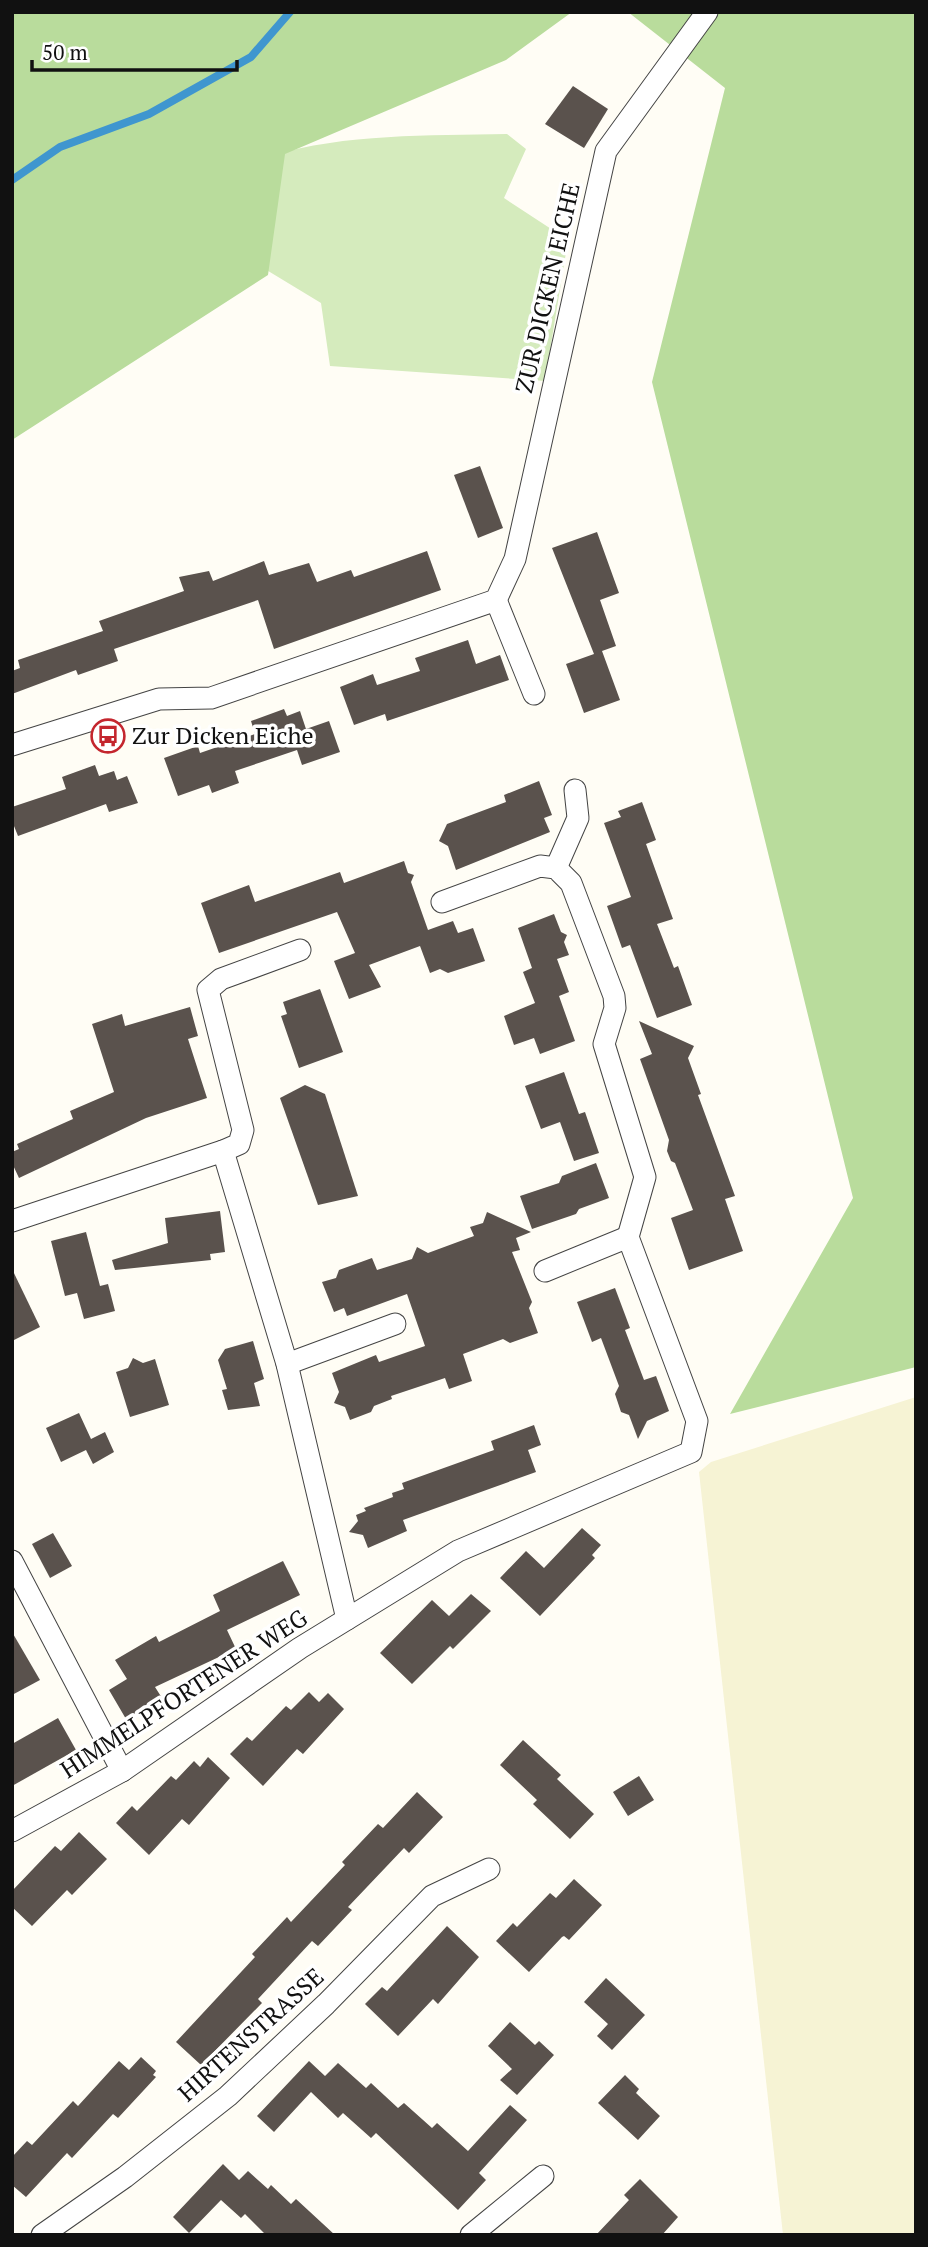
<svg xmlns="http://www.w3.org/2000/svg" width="928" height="2247" viewBox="0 0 928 2247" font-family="'PT Serif',serif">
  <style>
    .farmland { fill: #f6f3d4 }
    .green { fill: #d5ebbd }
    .forest { fill: #b9dc9c }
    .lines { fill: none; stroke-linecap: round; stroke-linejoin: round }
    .stream { stroke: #3f96cf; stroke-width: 8 }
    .building { fill: #5a524d }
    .minor-casing { stroke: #444; stroke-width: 23 }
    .minor { stroke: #fff; stroke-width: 21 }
    .labels { text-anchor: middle; stroke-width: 7; stroke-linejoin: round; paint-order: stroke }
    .street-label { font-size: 24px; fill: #111; stroke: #fff }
    .poi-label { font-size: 24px; fill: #111; stroke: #fff; text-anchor: start }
  </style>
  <rect width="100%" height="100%" fill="#fffdf5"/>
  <path class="farmland" d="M 916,1397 L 916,2235 L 783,2235 L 699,1472 L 711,1462 Z"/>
  <path class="green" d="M 507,134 L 526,149 L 504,198 L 568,240 L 545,381 L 330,366 L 321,303 L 255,263 L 270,156 C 347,133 427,136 507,134 Z"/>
  <g class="forest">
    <path d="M 12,12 L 572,12 L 506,60 L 285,154 L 268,275 L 12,440 Z"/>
    <path d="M 628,12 L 916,12 L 916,1367 L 730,1414 L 853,1198 L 652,382 L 725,88 Z"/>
  </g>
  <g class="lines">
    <path class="stream" d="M 12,180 L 60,147 L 149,114 L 251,57 L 290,12"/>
  </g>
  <g class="building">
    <path d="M 573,86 L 608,109 L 584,148 L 545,124 Z"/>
    <path d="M 480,466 L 503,528 L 478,538 L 454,475 Z"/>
    <path d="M 597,532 L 619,593 L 600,600 L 616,646 L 602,651 L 620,700 L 584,713 L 566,664 L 594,654 L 552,548 Z"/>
    <path d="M 427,551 L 441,590 L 333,628 L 274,649 L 258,600 L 114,649 L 118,661 L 78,675 L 76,670 L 12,694 L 12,671 L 20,668 L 18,660 L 103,631 L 99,621 L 184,591 L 179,577 L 209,571 L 213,581 L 264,561 L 269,575 L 309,563 L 317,582 L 351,570 L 354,577 Z"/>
    <path d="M 468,640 L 476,664 L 500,655 L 509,680 L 387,721 L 385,714 L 354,725 L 340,687 L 373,674 L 377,685 L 420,671 L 415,658 Z"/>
    <path d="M 284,709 L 287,716 L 300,711 L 306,729 L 329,721 L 340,752 L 302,765 L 297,750 L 235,771 L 239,783 L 212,793 L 209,785 L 178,796 L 164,758 L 198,746 L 200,753 L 255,734 L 251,721 Z"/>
    <path d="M 95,765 L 99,776 L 114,771 L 117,780 L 127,776 L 138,803 L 109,812 L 106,804 L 18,836 L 12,821 L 12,807 L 66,789 L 62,777 Z"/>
    <path d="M 539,781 L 552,815 L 544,818 L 550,832 L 456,870 L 448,846 L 439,841 L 447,824 L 506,802 L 504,795 Z"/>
    <path d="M 642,802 L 656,840 L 646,844 L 673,919 L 657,924 L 674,968 L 678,966 L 692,1005 L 657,1018 L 630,945 L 622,948 L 607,906 L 631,897 L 604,823 L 621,817 L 618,811 Z"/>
    <path d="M 404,861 L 408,873 L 414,875 L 411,882 L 428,930 L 453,921 L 458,933 L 473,928 L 485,961 L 448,973 L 440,969 L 430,973 L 420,946 L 369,965 L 381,987 L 349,999 L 334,961 L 355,953 L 337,912 L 219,953 L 201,903 L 249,885 L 255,902 L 340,872 L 344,883 Z"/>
    <path d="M 554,914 L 561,932 L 567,935 L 564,942 L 569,955 L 557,959 L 569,992 L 559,996 L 575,1041 L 540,1054 L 534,1038 L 514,1045 L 504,1016 L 535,1003 L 523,972 L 532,968 L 518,928 Z"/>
    <path d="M 320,989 L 343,1052 L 299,1068 L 281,1016 L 287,1014 L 283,1002 Z"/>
    <path d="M 190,1007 L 198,1036 L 188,1039 L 207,1098 L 146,1118 L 19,1178 L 12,1163 L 12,1152 L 19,1149 L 17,1144 L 73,1119 L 70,1111 L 114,1092 L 92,1024 L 122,1014 L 125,1026 Z"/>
    <path d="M 639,1021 L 694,1046 L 688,1058 L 701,1094 L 698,1095 L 735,1196 L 725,1199 L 743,1251 L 689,1270 L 671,1218 L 693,1210 L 675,1163 L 671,1161 L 667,1151 L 669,1140 L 640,1059 L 652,1054 Z"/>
    <path d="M 564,1072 L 579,1114 L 585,1112 L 599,1153 L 574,1161 L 560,1122 L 541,1129 L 525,1086 Z"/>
    <path d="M 305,1085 L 325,1094 L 358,1196 L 318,1205 L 280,1098 Z"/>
    <path d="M 596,1163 L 609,1198 L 579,1209 L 576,1214 L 532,1229 L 520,1196 L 559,1183 L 562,1176 Z"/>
    <path d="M 220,1211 L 225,1252 L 210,1254 L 211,1260 L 115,1270 L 112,1260 L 168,1243 L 165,1218 Z"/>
    <path d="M 487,1212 L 531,1232 L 516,1238 L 520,1250 L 512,1252 L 532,1302 L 529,1308 L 538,1333 L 510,1343 L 503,1339 L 463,1354 L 472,1381 L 449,1389 L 445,1378 L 391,1396 L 392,1399 L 374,1406 L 371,1412 L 350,1420 L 345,1407 L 334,1403 L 339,1392 L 332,1373 L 376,1355 L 379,1362 L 425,1346 L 407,1294 L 347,1316 L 344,1308 L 334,1312 L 322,1282 L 336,1278 L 339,1270 L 372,1258 L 377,1270 L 412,1259 L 417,1247 L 428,1253 L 474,1236 L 470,1227 L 483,1223 Z"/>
    <path d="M 86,1232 L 100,1286 L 108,1284 L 115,1311 L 84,1319 L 77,1293 L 65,1296 L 51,1241 Z"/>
    <path d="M 12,1269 L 40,1327 L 12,1341 Z"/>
    <path d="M 615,1288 L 630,1328 L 625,1330 L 644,1380 L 656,1376 L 669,1411 L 647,1421 L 638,1439 L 629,1415 L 621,1412 L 615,1394 L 619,1386 L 601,1338 L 592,1342 L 577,1302 Z"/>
    <path d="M 253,1341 L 264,1379 L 254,1383 L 260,1406 L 228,1410 L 222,1390 L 227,1389 L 218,1360 L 225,1349 Z"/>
    <path d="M 133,1358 L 143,1363 L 155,1359 L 169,1405 L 130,1417 L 116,1372 L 128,1368 Z"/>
    <path d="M 79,1413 L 91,1439 L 105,1432 L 114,1452 L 93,1464 L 86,1450 L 61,1462 L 46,1428 Z"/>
    <path d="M 534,1425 L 541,1445 L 528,1450 L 536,1472 L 403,1520 L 407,1531 L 368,1548 L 363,1535 L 349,1532 L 358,1521 L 356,1515 L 366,1511 L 364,1508 L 393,1497 L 392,1493 L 404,1489 L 402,1483 L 494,1450 L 491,1441 Z"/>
    <path d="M 582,1528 L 601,1545 L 592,1555 L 595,1558 L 540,1616 L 500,1578 L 526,1551 L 544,1568 Z"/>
    <path d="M 53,1533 L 72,1566 L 50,1578 L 32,1544 Z"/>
    <path d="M 283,1561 L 300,1595 L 227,1630 L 236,1649 L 155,1687 L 162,1698 L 126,1719 L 109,1690 L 127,1679 L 115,1660 L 156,1636 L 159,1642 L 220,1611 L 213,1595 Z"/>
    <path d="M 471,1594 L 491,1611 L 453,1649 L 450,1646 L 412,1684 L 380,1653 L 432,1600 L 449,1616 Z"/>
    <path d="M 12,1632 L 40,1680 L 12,1695 Z"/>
    <path d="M 309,1692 L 319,1702 L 328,1693 L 344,1709 L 303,1754 L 297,1749 L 263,1786 L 230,1754 L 247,1737 L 252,1741 L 286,1706 L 291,1710 Z"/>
    <path d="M 58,1718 L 76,1750 L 12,1786 L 12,1744 Z"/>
    <path d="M 523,1740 L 561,1775 L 557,1779 L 594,1814 L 570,1839 L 533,1804 L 537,1800 L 500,1765 Z"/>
    <path d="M 208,1757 L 230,1778 L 189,1825 L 182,1819 L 149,1855 L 116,1823 L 132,1806 L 137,1811 L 171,1776 L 176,1780 L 194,1761 L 200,1767 Z"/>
    <path d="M 639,1776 L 654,1800 L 628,1816 L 613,1792 Z"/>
    <path d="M 417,1792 L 443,1817 L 409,1853 L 404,1848 L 348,1907 L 352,1910 L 318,1946 L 312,1941 L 258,1999 L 262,2003 L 201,2065 L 176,2042 L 255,1957 L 252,1954 L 287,1917 L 291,1922 L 345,1865 L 342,1862 L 378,1824 L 383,1828 Z"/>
    <path d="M 79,1832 L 107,1859 L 72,1895 L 67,1890 L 32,1926 L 12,1907 L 12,1891 L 55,1846 L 61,1851 Z"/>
    <path d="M 574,1879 L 602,1905 L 569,1940 L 564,1936 L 562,1937 L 529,1972 L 496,1941 L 513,1923 L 517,1927 L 550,1893 L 556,1898 Z"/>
    <path d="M 447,1926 L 479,1957 L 438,2004 L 433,1999 L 398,2036 L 365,2004 L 382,1987 L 387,1991 Z"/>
    <path d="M 606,1978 L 645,2015 L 612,2050 L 597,2036 L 608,2024 L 584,2002 Z"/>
    <path d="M 510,2022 L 535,2045 L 539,2041 L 554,2055 L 517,2095 L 500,2080 L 512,2069 L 488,2046 Z"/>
    <path d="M 141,2057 L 156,2071 L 153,2075 L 156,2077 L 118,2118 L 113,2114 L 72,2158 L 67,2153 L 26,2197 L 12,2185 L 12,2157 L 27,2141 L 32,2145 L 73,2101 L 78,2106 L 119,2061 L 129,2070 Z"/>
    <path d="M 309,2061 L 325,2076 L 338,2063 L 366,2088 L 371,2083 L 398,2108 L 404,2103 L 432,2128 L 437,2123 L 468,2151 L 510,2105 L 527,2120 L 479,2173 L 486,2180 L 458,2210 L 376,2133 L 371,2138 L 343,2113 L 338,2118 L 311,2092 L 274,2132 L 257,2116 Z"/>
    <path d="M 625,2075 L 639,2089 L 636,2093 L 660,2116 L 638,2140 L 598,2103 Z"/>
    <path d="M 223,2164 L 239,2180 L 248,2171 L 268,2189 L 271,2185 L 291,2204 L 296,2199 L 335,2235 L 266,2235 L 245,2214 L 241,2218 L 221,2200 L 189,2233 L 173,2217 Z"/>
    <path d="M 640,2179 L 678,2217 L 662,2235 L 596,2235 L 629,2200 L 624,2195 Z"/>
  </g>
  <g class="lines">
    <defs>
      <g id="minor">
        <path d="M 496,600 L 534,694"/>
        <path d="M 12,745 L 159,699 L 211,698 L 496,600 L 515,559 L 606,151 L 707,12"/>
        <path d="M 556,868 L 578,818 L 575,790"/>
        <path d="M 223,1151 L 239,1144 L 243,1130 L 208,990 L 221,979 L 300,950"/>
        <path d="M 12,1221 L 223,1151 L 287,1364 L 347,1619"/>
        <path d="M 545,1271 L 628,1237"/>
        <path d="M 287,1364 L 395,1324"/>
        <path d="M 12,1561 L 122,1771"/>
        <path d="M 12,1831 L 122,1771 L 300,1648 L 458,1551 L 691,1452 L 697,1421 L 628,1237 L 645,1177 L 604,1044 L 615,1008 L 614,996 L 571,883 L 556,868 L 540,866 L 442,902"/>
        <path d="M 42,2235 L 125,2177 L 228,2096 L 326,2004 L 432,1896 L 489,1869"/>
        <path d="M 471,2235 L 543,2176"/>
      </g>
    </defs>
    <use href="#minor" class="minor-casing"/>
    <use href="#minor" class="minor"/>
  </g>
  <defs>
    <symbol id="bus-ring" viewBox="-11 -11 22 22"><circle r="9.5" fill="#fff" stroke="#c4262e" stroke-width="1.5"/><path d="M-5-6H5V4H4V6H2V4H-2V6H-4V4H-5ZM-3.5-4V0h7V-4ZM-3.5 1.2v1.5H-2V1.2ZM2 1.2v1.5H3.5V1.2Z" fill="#c4262e"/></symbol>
  </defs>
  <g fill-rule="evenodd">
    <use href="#bus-ring" x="89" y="717" width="38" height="38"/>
  </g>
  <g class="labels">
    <g class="street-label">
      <text transform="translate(548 288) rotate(-77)" y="8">ZUR DICKEN EICHE</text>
      <text transform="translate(184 1694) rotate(-33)" y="8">HIMMELPFORTENER WEG</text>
      <text transform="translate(251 2035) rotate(-42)" y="8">HIRTENSTRASSE</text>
    </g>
    <g class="poi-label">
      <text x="132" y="744">Zur Dicken Eiche</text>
    </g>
  </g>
  <rect width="928" height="2247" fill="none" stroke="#111111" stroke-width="28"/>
  <path d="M32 60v10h205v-10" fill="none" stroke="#111111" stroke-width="3.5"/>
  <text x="42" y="60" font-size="21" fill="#111111" stroke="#ffffff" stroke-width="5" paint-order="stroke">50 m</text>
</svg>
